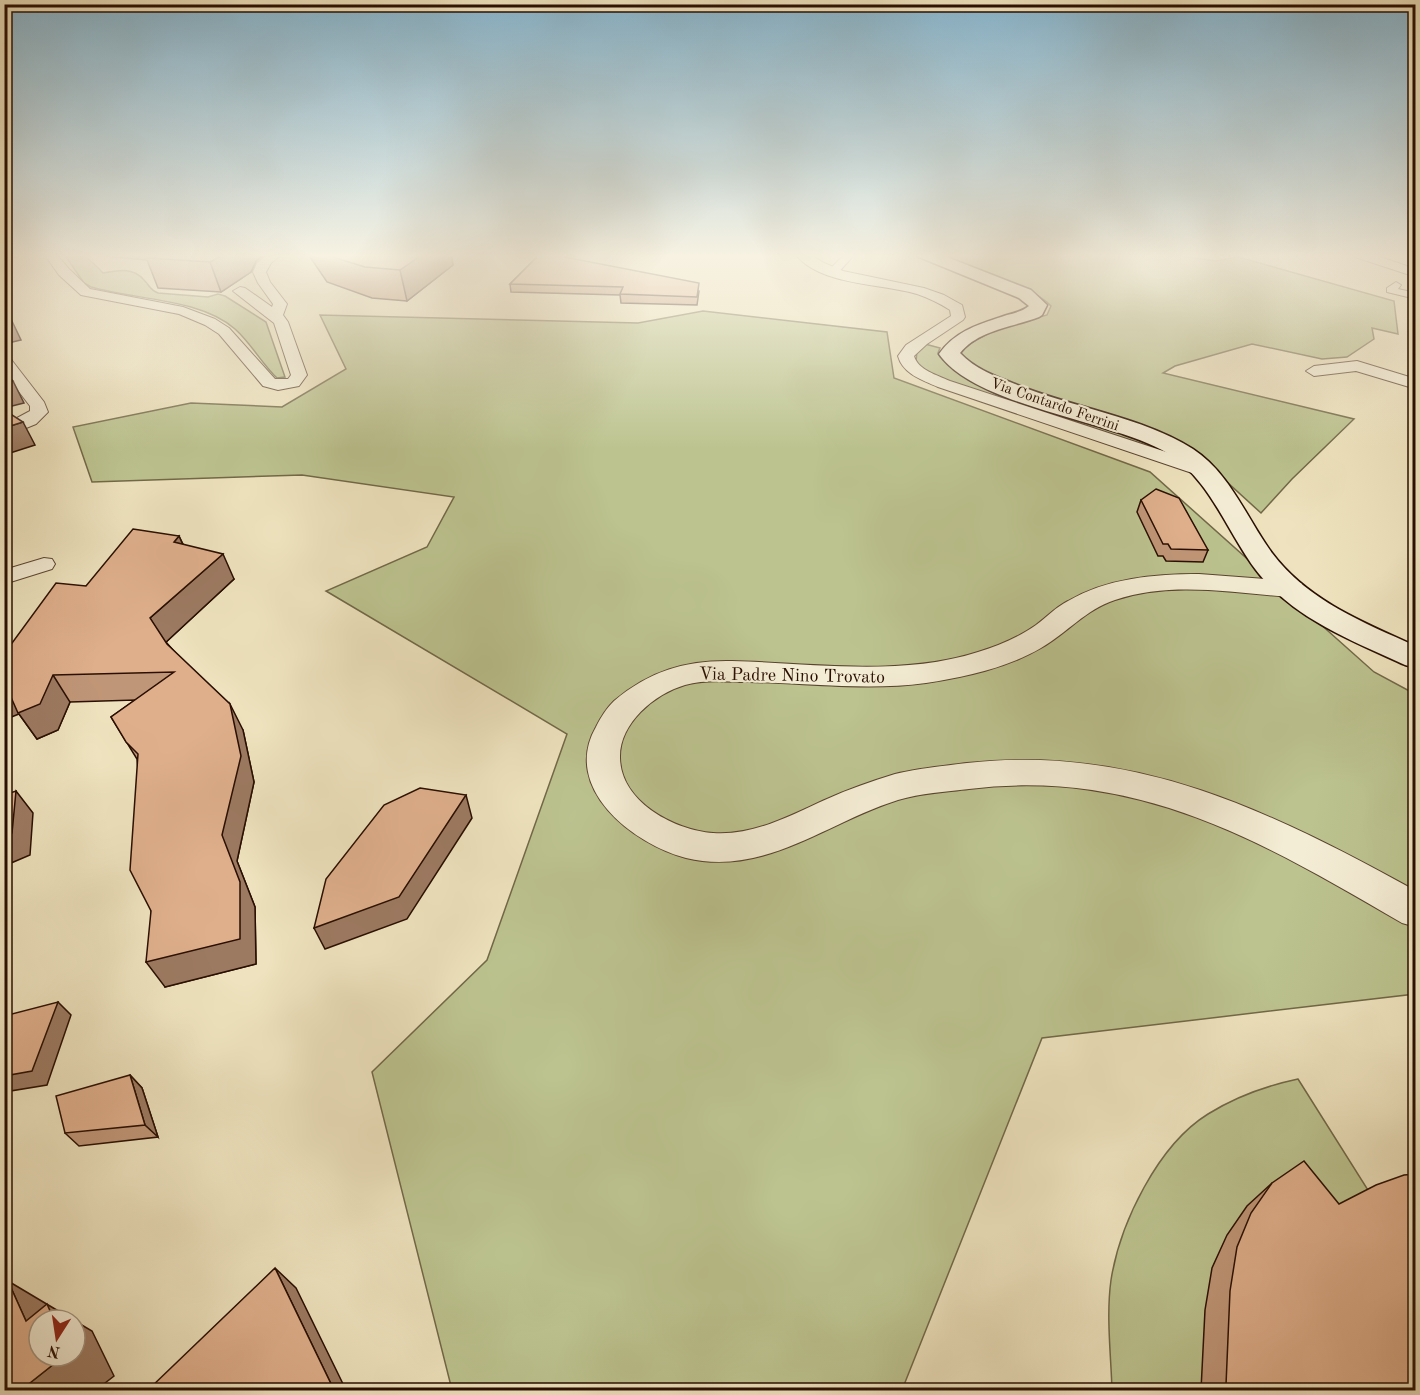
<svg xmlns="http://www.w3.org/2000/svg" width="1420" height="1395" viewBox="0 0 1420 1395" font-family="'Old Standard TT',serif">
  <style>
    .green { fill: #bcc38f; stroke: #726848; stroke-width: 1.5 }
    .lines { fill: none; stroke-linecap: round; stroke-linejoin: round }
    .pedestrian-casing { stroke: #5a4330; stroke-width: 2 }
    .minor-casing { stroke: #5a4330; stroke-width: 2 }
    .tertiary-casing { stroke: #5a4330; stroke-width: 2 }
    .secondary-casing { stroke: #290e01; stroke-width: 3 }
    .pedestrian { fill: #f4edd5; fill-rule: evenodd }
    .minor { fill: #f4edd5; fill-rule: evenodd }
    .tertiary { fill: #f4edd5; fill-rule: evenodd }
    .secondary { fill: #f4edd5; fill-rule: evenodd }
    .wall { fill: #c09678; stroke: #290e01; stroke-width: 1.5 }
    .shaded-wall { fill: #9c7a62; stroke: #290e01; stroke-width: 1.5 }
    .building { fill: #dfaf8c; stroke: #290e01; stroke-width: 1.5 }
    .labels { text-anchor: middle; stroke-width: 4.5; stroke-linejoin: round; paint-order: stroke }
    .far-street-label { font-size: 15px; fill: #290e01; stroke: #f4edd5 }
    .street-label { font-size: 18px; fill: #290e01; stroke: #f4edd5 }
  </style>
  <rect width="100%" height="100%" fill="#eee3be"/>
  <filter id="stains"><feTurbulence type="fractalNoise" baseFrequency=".00333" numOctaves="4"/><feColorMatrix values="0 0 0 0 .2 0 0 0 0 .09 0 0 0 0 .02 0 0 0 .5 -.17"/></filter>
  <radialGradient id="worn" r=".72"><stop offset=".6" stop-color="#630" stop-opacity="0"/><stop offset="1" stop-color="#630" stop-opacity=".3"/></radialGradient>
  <g class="green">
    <path d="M 64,254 C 85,254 89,258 103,273 C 118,270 133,267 144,280 C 150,286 150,290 158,293 L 208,297 L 218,294 L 225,296 L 266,322 L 285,377 L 277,378 C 262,364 251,343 235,329 C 199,298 135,300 91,287 L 84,283 Z"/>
    <path d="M 932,254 L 1166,254 L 1216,261 L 1238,257 L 1394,301 L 1398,334 L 1372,328 L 1374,339 L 1347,357 L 1322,359 L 1252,344 L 1175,366 L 1163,373 L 1354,419 L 1292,479 L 1261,513 L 1206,463 L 968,366 L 958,350 L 993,331 L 1047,315 L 1051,306 C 1030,282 962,272 932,254 Z"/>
    <path d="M 703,311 L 887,332 L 894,378 L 1150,472 L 1374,672 L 1415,694 L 1415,994 L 1042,1038 L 902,1390 L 452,1390 L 372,1072 L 487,960 L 567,734 L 326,591 L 427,547 L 454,497 L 302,475 L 92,482 L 73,427 L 191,403 L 282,407 L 346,369 L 320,315 L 638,323 Z"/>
    <path d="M 925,344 L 940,348 L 938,353 L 940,357 L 984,384 L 1141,440 L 1177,457 L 950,382 L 922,369 L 916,362 L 917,350 Z"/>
    <path d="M 1298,1079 L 1373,1198 L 1415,1390 L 1112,1390 C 1111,1355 1106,1316 1111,1280 C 1120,1223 1158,1145 1208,1114 C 1237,1096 1265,1086 1298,1079 Z"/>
  </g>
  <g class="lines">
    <defs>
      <g id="pedestrian">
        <path d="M 845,254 L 855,254 L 836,275 L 828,275 L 828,271 Z"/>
        <path d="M 1396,282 L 1401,285 L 1398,289 L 1416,293 L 1416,299 L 1387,292 L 1387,288 Z"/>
      </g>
      <g id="minor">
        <path d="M 44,254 L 56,254 L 69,269 L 90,289 L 183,307 L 215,319 L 229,328 L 275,379 L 288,379 L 291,375 L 274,323 L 233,291 L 240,287 L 245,288 L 272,307 L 273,304 L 258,283 L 253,272 L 257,263 L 268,254 L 282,254 L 271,263 L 266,272 L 270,282 L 287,304 L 283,315 L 288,322 L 307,375 L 299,386 L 278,390 L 263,386 L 219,334 L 205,325 L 179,314 L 81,295 L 59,275 Z"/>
        <path d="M 795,254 L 809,254 L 824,263 L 843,271 L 924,288 L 944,295 L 962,305 L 965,317 L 963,320 L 927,344 L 914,356 C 918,370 937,375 950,381 L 1209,466 L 1211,470 L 1209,474 L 1195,474 L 938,387 C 922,380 903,374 898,356 L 906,345 L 951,316 L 950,310 C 939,303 929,298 917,294 C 880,283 821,286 795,254 Z"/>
        <path d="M 1353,254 L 1371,254 L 1416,269 L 1416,277 L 1355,257 Z"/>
        <path d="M 4,356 L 10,358 L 44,402 L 48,412 L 36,424 L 4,437 L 4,425 L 30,411 L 30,406 L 4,372 Z"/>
        <path d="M 1357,361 L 1416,379 L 1416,389 L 1356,371 L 1314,376 L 1306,371 L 1314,366 Z"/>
        <path d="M 44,558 L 52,559 L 55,564 L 52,569 L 4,584 L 4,570 Z"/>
      </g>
      <path id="tertiary" d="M 1199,574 L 1291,581 L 1301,583 L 1305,589 L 1301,595 L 1291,597 C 1234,593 1171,581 1115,600 C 1085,610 1067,633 1041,648 C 1007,668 965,677 926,683 C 868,691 808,683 749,682 C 728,682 705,679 685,685 C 654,694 619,724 620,758 C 621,802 674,830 713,833 C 754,836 791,815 827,799 C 849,789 872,781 895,774 C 919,768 943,766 967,763 C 1136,744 1272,812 1416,891 L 1416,927 L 1402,923 C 1262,841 1137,768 969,789 C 945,792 921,793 898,800 C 827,822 765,877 686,858 C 633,844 561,788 596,727 C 601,717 606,709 614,701 C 649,671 686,660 732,661 C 813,663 900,677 978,652 C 998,646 1019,637 1036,625 C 1047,617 1056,607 1068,601 C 1107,578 1155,574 1199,574 Z"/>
      <path id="secondary" d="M 917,254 L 939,254 L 1031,290 L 1047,305 L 1042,315 L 1039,317 C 1013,327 978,330 960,353 C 975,369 995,376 1015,384 C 1071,407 1143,417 1193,449 C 1230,473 1247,519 1272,553 C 1307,600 1364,623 1416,646 L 1416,668 L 1405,665 C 1357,643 1302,622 1265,581 C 1228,540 1214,478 1162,450 C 1106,420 974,405 939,354 C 956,330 980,324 1007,315 C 1015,313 1023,311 1029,306 L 1019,298 L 919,257 Z"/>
    </defs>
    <use href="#pedestrian" class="pedestrian-casing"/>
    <use href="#minor" class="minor-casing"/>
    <use href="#tertiary" class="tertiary-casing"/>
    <use href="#secondary" class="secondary-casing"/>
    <use href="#pedestrian" class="pedestrian"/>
    <use href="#minor" class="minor"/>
    <use href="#tertiary" class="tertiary"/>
    <use href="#secondary" class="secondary"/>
  </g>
  <g class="wall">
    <path d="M 82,254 L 265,254 L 256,261 L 251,272 L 221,292 L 158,288 L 147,260 Z"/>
    <path d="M 308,254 L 451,254 L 453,265 L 407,301 L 372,298 L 327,282 Z"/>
    <path d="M 540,254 L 699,291 L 697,305 L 621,303 L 620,295 L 511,292 L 510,284 Z"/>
    <path d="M 1141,500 L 1208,550 L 1203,562 L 1166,561 L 1163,556 L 1158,556 L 1137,512 Z"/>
    <path d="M 179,536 L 183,544 L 234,579 L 166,642 L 243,730 L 254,782 L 237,861 L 255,907 L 256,964 L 165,987 L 151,911 L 137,759 L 111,717 L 135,700 L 70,702 L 58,730 L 37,739 L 19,714 L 86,586 Z"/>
    <path d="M 130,1075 L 142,1088 L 158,1137 L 79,1146 L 65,1133 Z"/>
    <path d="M 1272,1183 L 1339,1204 L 1416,1390 L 1201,1390 L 1205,1310 L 1212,1268 L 1227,1235 L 1247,1206 Z"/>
  </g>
  <g class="shaded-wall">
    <path d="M 4,254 L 32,254 L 4,259 Z"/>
    <path d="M 224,254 L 265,254 L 256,261 L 251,272 L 221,292 L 210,262 Z"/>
    <path d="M 423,254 L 451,254 L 453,265 L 407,301 L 400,270 Z"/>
    <path d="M 11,319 L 21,340 L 4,344 L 4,321 Z"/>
    <path d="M 13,381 L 24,403 L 4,408 L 4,383 Z"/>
    <path d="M 23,422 L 35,445 L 4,455 L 4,428 Z"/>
    <path d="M 179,536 L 190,561 L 174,542 Z"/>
    <path d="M 223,554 L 234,579 L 164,644 L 150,618 Z"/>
    <path d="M 53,675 L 70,702 L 58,730 L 37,739 L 19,714 L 4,720 L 4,687 Z"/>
    <path d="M 230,704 L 243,730 L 254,782 L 237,861 L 255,907 L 256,964 L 165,987 L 146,962 L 222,835 Z"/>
    <path d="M 16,791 L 33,813 L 30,855 L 4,866 L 4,836 Z"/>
    <path d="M 466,795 L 472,818 L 407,919 L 325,949 L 314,928 Z"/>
    <path d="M 4,923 L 11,939 L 4,941 Z"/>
    <path d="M 58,1002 L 71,1015 L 47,1085 L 4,1092 L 4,1076 Z"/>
    <path d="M 130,1075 L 142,1088 L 158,1137 L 145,1125 Z"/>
    <path d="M 275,1268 L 296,1288 L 346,1390 L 334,1390 Z"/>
    <path d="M 8,1281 L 55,1309 L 74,1320 L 26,1321 Z"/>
    <path d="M 75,1321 L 92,1331 L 114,1376 L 96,1390 L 21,1390 L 64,1356 L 75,1356 Z"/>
  </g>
  <g class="building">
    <path d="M 155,254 L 224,254 L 210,262 L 147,258 Z"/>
    <path d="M 323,254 L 423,254 L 400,270 L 365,267 Z"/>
    <path d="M 540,254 L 549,254 L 699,283 L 697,297 L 620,294 L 623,287 L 510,284 Z"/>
    <path d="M 4,312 L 11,319 L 4,321 Z"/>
    <path d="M 4,371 L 13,381 L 4,383 Z"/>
    <path d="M 4,411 L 6,411 L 23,422 L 4,428 Z"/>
    <path d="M 1156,489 L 1179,498 L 1208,550 L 1171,549 L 1168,544 L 1163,544 L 1141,500 Z"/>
    <path d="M 133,529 L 179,536 L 174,542 L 223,554 L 150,618 L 167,644 L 230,704 L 241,756 L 222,835 L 240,882 L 240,939 L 146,962 L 151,911 L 130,870 L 138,754 L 126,742 L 111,717 L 174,672 L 53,675 L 40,704 L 18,713 L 6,686 L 4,687 L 4,654 L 56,583 L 86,586 Z"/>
    <path d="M 420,788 L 466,795 L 399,897 L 314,928 L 326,879 L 384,805 Z"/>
    <path d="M 16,791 L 12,833 L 4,836 L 4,795 Z"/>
    <path d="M 58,1002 L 32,1071 L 4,1076 L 4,1016 Z"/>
    <path d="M 130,1075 L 145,1125 L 65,1133 L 56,1096 Z"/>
    <path d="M 1304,1161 L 1339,1204 L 1376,1185 L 1404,1175 L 1416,1174 L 1416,1390 L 1227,1390 L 1226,1385 L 1230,1291 L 1237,1247 L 1251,1213 L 1272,1183 Z"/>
    <path d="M 275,1268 L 334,1390 L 148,1390 Z"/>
    <path d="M 8,1281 L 26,1321 L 47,1304 L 54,1320 L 39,1320 L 39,1356 L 64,1356 L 21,1390 L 4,1390 L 4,1283 Z"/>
  </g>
  <linearGradient id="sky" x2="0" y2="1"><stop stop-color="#88b8d2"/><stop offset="0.57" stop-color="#f7f2e2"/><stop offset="1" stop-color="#f7f2e2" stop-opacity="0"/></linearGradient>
  <rect width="1420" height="449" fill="url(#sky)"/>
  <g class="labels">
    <g class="far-street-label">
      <text transform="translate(1055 404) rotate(19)" y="5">Via Contardo Ferrini</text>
    </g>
    <g class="street-label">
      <text transform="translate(792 675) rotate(1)" y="6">Via Padre Nino Trovato</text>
    </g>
  </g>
  <rect width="1420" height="1395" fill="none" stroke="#eee3be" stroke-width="24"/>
  <rect x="6" y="6" width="1408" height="1383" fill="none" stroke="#290e01" stroke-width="3"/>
  <rect x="12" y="12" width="1396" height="1371" fill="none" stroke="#290e01" stroke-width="1.5"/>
  <g transform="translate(57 1338) rotate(192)"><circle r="28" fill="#f4edd5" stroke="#a39480" stroke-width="1.5"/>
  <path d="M0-4.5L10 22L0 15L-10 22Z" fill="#8f2418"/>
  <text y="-9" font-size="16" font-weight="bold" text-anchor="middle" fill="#290e01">N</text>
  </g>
  <rect width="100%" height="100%" filter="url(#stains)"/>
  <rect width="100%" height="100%" fill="url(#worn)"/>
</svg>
